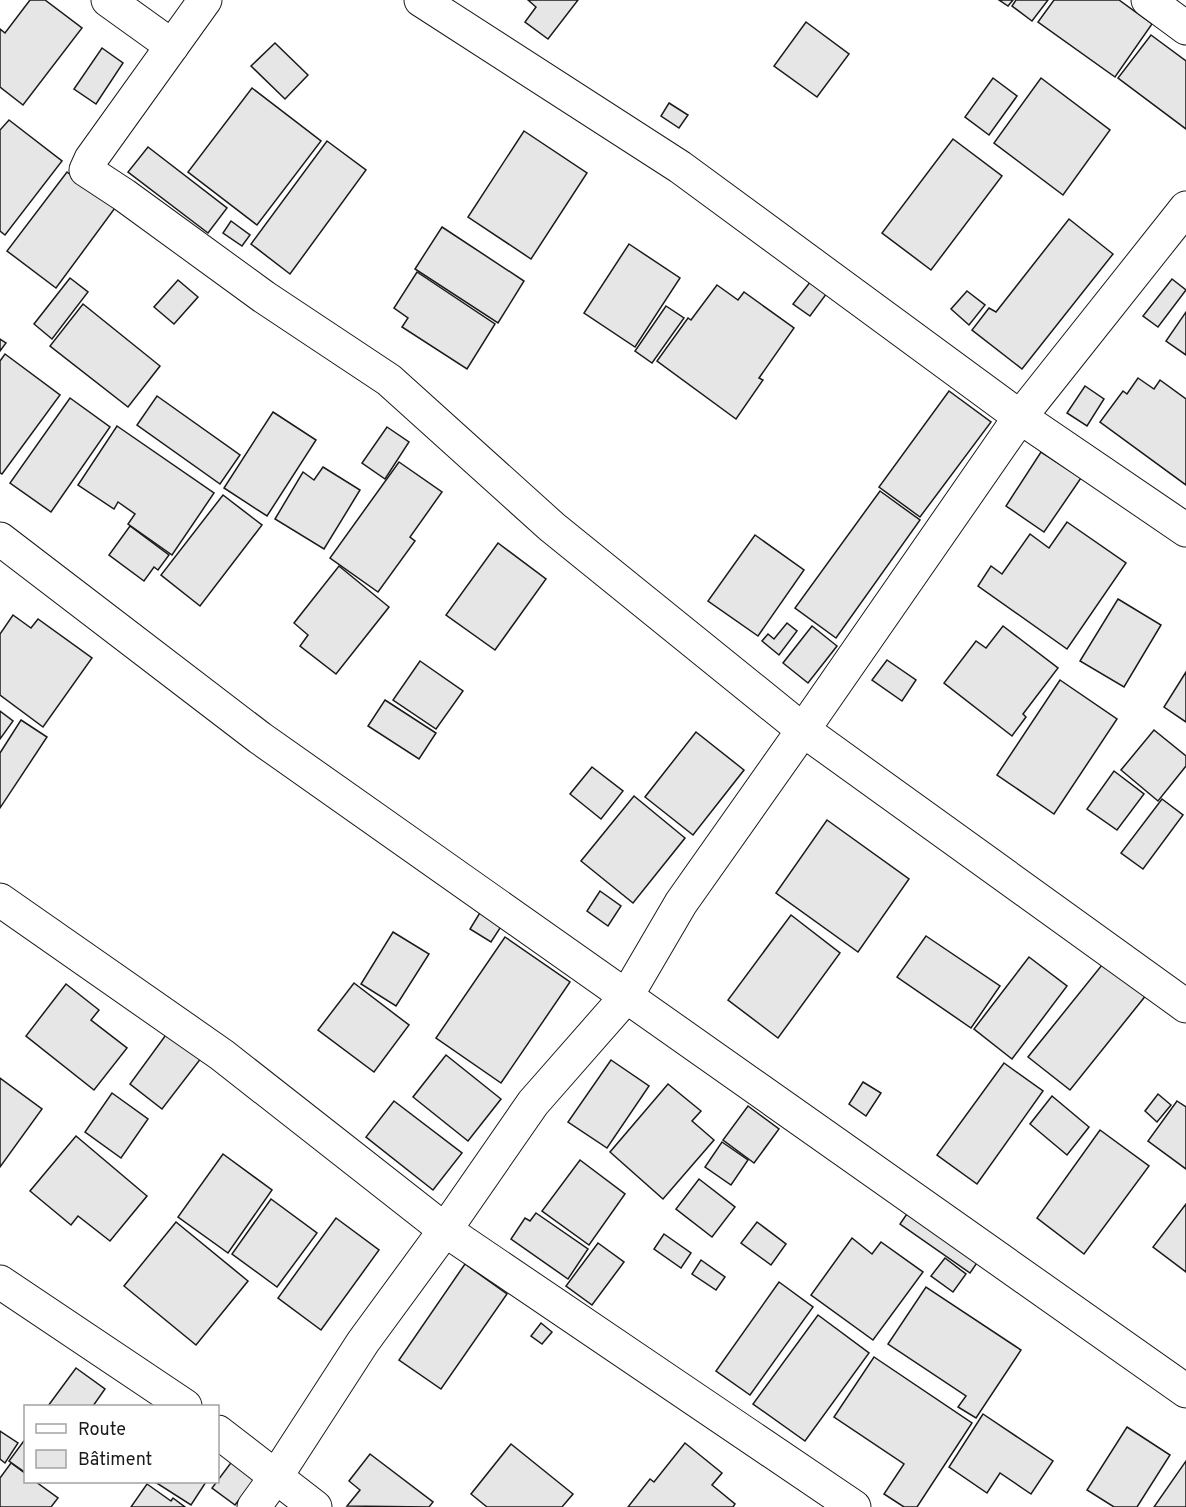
<svg xmlns="http://www.w3.org/2000/svg" width="1186" height="1507" viewBox="0 0 1186 1507" font-family="Overpass,sans-serif">
  <style>
    .building { fill: #e6e6e6; stroke: #1a1a1a; stroke-width: 1.5 }
    .lines { fill: none; stroke-linecap: round; stroke-linejoin: round }
    .minor-casing { stroke: #1a1a1a; stroke-width: 35 }
    .minor { stroke: #fff; stroke-width: 33 }
  </style>
  <rect width="100%" height="100%" fill="#fff"/>
  <g class="building">
    <path d="M 30,0 L 45,0 L 82,28 L 23,105 L 0,87 L 0,29 L 5,33 Z"/>
    <path d="M 528,0 L 578,0 L 548,39 L 525,22 L 536,7 Z"/>
    <path d="M 999,0 L 1013,0 L 1008,6 Z"/>
    <path d="M 1016,0 L 1048,0 L 1032,21 L 1012,6 Z"/>
    <path d="M 1054,0 L 1119,0 L 1152,24 L 1115,77 L 1038,22 Z"/>
    <path d="M 806,22 L 849,54 L 817,97 L 774,66 Z"/>
    <path d="M 1151,35 L 1186,61 L 1186,129 L 1118,78 Z"/>
    <path d="M 275,43 L 308,75 L 285,99 L 251,66 Z"/>
    <path d="M 102,48 L 123,63 L 96,104 L 74,89 Z"/>
    <path d="M 993,78 L 1017,96 L 989,135 L 965,117 Z"/>
    <path d="M 1041,78 L 1110,130 L 1063,195 L 994,143 Z"/>
    <path d="M 252,88 L 321,141 L 257,225 L 188,172 Z"/>
    <path d="M 669,103 L 688,115 L 679,128 L 661,116 Z"/>
    <path d="M 9,120 L 62,161 L 5,235 L 0,231 L 0,130 Z"/>
    <path d="M 524,131 L 587,173 L 531,259 L 468,217 Z"/>
    <path d="M 953,139 L 1002,176 L 931,270 L 882,233 Z"/>
    <path d="M 327,141 L 366,170 L 290,274 L 251,244 Z"/>
    <path d="M 148,147 L 227,208 L 208,233 L 128,172 Z"/>
    <path d="M 67,172 L 115,208 L 56,288 L 7,251 Z"/>
    <path d="M 1069,219 L 1113,254 L 1022,369 L 972,330 L 989,308 L 996,312 Z"/>
    <path d="M 231,221 L 250,235 L 242,246 L 223,233 Z"/>
    <path d="M 442,227 L 524,281 L 498,323 L 415,269 Z"/>
    <path d="M 629,244 L 680,278 L 635,347 L 584,313 Z"/>
    <path d="M 417,272 L 495,324 L 467,369 L 402,327 L 408,318 L 394,308 Z"/>
    <path d="M 70,278 L 88,292 L 52,339 L 34,324 Z"/>
    <path d="M 1172,279 L 1186,290 L 1158,327 L 1143,316 Z"/>
    <path d="M 178,280 L 198,297 L 174,324 L 154,307 Z"/>
    <path d="M 811,281 L 827,293 L 810,316 L 793,304 Z"/>
    <path d="M 717,285 L 738,300 L 744,292 L 794,328 L 759,378 L 763,380 L 736,419 L 657,361 L 688,318 L 691,320 Z"/>
    <path d="M 967,291 L 985,305 L 969,325 L 951,309 Z"/>
    <path d="M 83,304 L 160,366 L 128,407 L 50,346 Z"/>
    <path d="M 666,306 L 684,318 L 652,363 L 635,351 Z"/>
    <path d="M 1186,312 L 1186,355 L 1166,341 Z"/>
    <path d="M 0,339 L 6,343 L 0,351 Z"/>
    <path d="M 5,354 L 60,395 L 2,474 L 0,473 L 0,361 Z"/>
    <path d="M 1138,378 L 1154,389 L 1160,380 L 1186,399 L 1186,485 L 1100,422 L 1123,391 L 1127,394 Z"/>
    <path d="M 1085,386 L 1104,399 L 1087,426 L 1067,413 Z"/>
    <path d="M 949,391 L 991,422 L 920,517 L 879,487 Z"/>
    <path d="M 157,396 L 240,455 L 220,484 L 137,425 Z"/>
    <path d="M 70,398 L 110,427 L 51,512 L 10,483 Z"/>
    <path d="M 273,412 L 316,440 L 267,516 L 224,488 Z"/>
    <path d="M 117,426 L 214,493 L 172,555 L 128,524 L 135,514 L 118,502 L 114,509 L 78,485 Z"/>
    <path d="M 387,427 L 409,442 L 385,479 L 362,463 Z"/>
    <path d="M 1041,452 L 1081,478 L 1044,532 L 1006,506 Z"/>
    <path d="M 399,462 L 442,492 L 410,537 L 415,541 L 378,592 L 330,558 Z"/>
    <path d="M 323,467 L 360,490 L 324,549 L 275,519 L 303,472 L 314,480 Z"/>
    <path d="M 880,491 L 920,520 L 836,638 L 795,608 Z"/>
    <path d="M 223,495 L 262,525 L 200,606 L 161,575 Z"/>
    <path d="M 1067,522 L 1126,563 L 1067,649 L 978,586 L 991,566 L 1002,574 L 1030,534 L 1049,548 Z"/>
    <path d="M 130,526 L 169,555 L 158,570 L 154,567 L 144,581 L 109,555 Z"/>
    <path d="M 755,535 L 804,570 L 758,636 L 708,601 Z"/>
    <path d="M 498,543 L 546,579 L 495,650 L 446,615 Z"/>
    <path d="M 339,566 L 389,607 L 336,674 L 300,646 L 308,635 L 294,623 Z"/>
    <path d="M 1118,599 L 1161,625 L 1124,687 L 1080,661 Z"/>
    <path d="M 13,615 L 31,628 L 38,619 L 92,658 L 43,727 L 0,695 L 0,634 Z"/>
    <path d="M 787,623 L 797,631 L 779,655 L 762,641 L 768,634 L 774,639 Z"/>
    <path d="M 812,626 L 837,646 L 808,683 L 783,663 Z"/>
    <path d="M 1003,626 L 1058,668 L 1023,714 L 1026,717 L 1012,736 L 944,683 L 976,641 L 986,648 Z"/>
    <path d="M 887,660 L 916,680 L 902,701 L 872,680 Z"/>
    <path d="M 420,661 L 463,691 L 436,729 L 393,700 Z"/>
    <path d="M 1186,672 L 1186,722 L 1164,707 Z"/>
    <path d="M 1060,680 L 1117,719 L 1054,814 L 997,775 Z"/>
    <path d="M 385,700 L 436,733 L 419,759 L 368,726 Z"/>
    <path d="M 0,711 L 13,721 L 0,739 Z"/>
    <path d="M 21,720 L 47,737 L 0,808 L 0,753 Z"/>
    <path d="M 1154,730 L 1186,756 L 1186,766 L 1158,801 L 1121,770 Z"/>
    <path d="M 696,732 L 744,770 L 693,835 L 645,797 Z"/>
    <path d="M 592,767 L 623,791 L 601,819 L 570,794 Z"/>
    <path d="M 1114,771 L 1144,794 L 1117,830 L 1087,809 Z"/>
    <path d="M 634,796 L 685,838 L 633,903 L 581,861 Z"/>
    <path d="M 1162,799 L 1183,815 L 1143,869 L 1121,853 Z"/>
    <path d="M 827,820 L 909,879 L 858,952 L 776,893 Z"/>
    <path d="M 600,891 L 621,906 L 608,926 L 587,911 Z"/>
    <path d="M 481,911 L 502,925 L 491,942 L 470,929 Z"/>
    <path d="M 791,915 L 840,953 L 778,1038 L 728,1000 Z"/>
    <path d="M 393,932 L 429,954 L 396,1006 L 361,984 Z"/>
    <path d="M 926,936 L 1000,986 L 971,1028 L 897,977 Z"/>
    <path d="M 505,937 L 570,982 L 501,1083 L 436,1038 Z"/>
    <path d="M 1110,955 L 1151,989 L 1070,1090 L 1028,1057 Z"/>
    <path d="M 1029,957 L 1067,986 L 1012,1059 L 974,1029 Z"/>
    <path d="M 354,983 L 409,1025 L 374,1072 L 318,1030 Z"/>
    <path d="M 66,984 L 99,1010 L 91,1020 L 127,1048 L 94,1090 L 26,1036 Z"/>
    <path d="M 168,1032 L 202,1057 L 162,1109 L 130,1084 Z"/>
    <path d="M 446,1055 L 501,1099 L 468,1141 L 413,1097 Z"/>
    <path d="M 611,1060 L 649,1086 L 607,1148 L 568,1122 Z"/>
    <path d="M 1004,1063 L 1043,1091 L 977,1184 L 937,1155 Z"/>
    <path d="M 0,1078 L 42,1109 L 0,1167 Z"/>
    <path d="M 863,1082 L 881,1093 L 866,1116 L 849,1104 Z"/>
    <path d="M 668,1084 L 701,1111 L 692,1121 L 714,1140 L 663,1199 L 610,1152 Z"/>
    <path d="M 112,1093 L 148,1119 L 121,1158 L 85,1132 Z"/>
    <path d="M 1158,1094 L 1171,1105 L 1157,1122 L 1145,1111 Z"/>
    <path d="M 1052,1096 L 1089,1127 L 1067,1155 L 1030,1124 Z"/>
    <path d="M 394,1101 L 462,1153 L 433,1190 L 366,1137 Z"/>
    <path d="M 1177,1101 L 1186,1107 L 1186,1169 L 1148,1141 Z"/>
    <path d="M 748,1106 L 779,1129 L 754,1163 L 723,1140 Z"/>
    <path d="M 1100,1130 L 1149,1166 L 1084,1254 L 1037,1218 Z"/>
    <path d="M 76,1136 L 147,1196 L 110,1241 L 78,1216 L 71,1225 L 30,1191 Z"/>
    <path d="M 722,1142 L 748,1160 L 731,1185 L 705,1167 Z"/>
    <path d="M 223,1154 L 272,1190 L 228,1253 L 178,1217 Z"/>
    <path d="M 580,1160 L 625,1194 L 589,1245 L 542,1211 Z"/>
    <path d="M 699,1179 L 735,1207 L 712,1237 L 676,1209 Z"/>
    <path d="M 271,1199 L 317,1233 L 277,1287 L 232,1254 Z"/>
    <path d="M 1186,1204 L 1186,1272 L 1153,1247 Z"/>
    <path d="M 913,1205 L 983,1254 L 970,1273 L 900,1224 Z"/>
    <path d="M 536,1213 L 588,1249 L 568,1279 L 511,1239 L 525,1218 L 530,1221 Z"/>
    <path d="M 336,1218 L 379,1250 L 321,1330 L 278,1298 Z"/>
    <path d="M 176,1222 L 248,1281 L 196,1345 L 124,1286 Z"/>
    <path d="M 757,1222 L 786,1244 L 771,1265 L 741,1243 Z"/>
    <path d="M 664,1234 L 691,1253 L 681,1268 L 654,1249 Z"/>
    <path d="M 852,1238 L 872,1254 L 881,1242 L 923,1272 L 873,1340 L 811,1295 Z"/>
    <path d="M 598,1243 L 624,1262 L 592,1305 L 566,1286 Z"/>
    <path d="M 945,1258 L 966,1274 L 953,1292 L 931,1276 Z"/>
    <path d="M 701,1260 L 725,1277 L 716,1290 L 692,1274 Z"/>
    <path d="M 465,1264 L 507,1294 L 441,1389 L 399,1360 Z"/>
    <path d="M 779,1282 L 813,1307 L 750,1395 L 716,1371 Z"/>
    <path d="M 926,1287 L 1021,1350 L 976,1418 L 958,1407 L 966,1396 L 888,1344 Z"/>
    <path d="M 818,1315 L 869,1353 L 805,1441 L 753,1404 Z"/>
    <path d="M 541,1323 L 552,1332 L 542,1344 L 531,1336 Z"/>
    <path d="M 874,1357 L 972,1423 L 917,1507 L 904,1507 L 884,1494 L 904,1464 L 834,1417 Z"/>
    <path d="M 76,1368 L 105,1389 L 93,1406 L 48,1406 Z"/>
    <path d="M 983,1414 L 1053,1461 L 1031,1494 L 1000,1473 L 987,1493 L 949,1467 Z"/>
    <path d="M 1127,1427 L 1170,1455 L 1137,1507 L 1114,1507 L 1087,1490 Z"/>
    <path d="M 0,1431 L 18,1443 L 5,1463 L 0,1459 Z"/>
    <path d="M 26,1438 L 26,1473 L 9,1461 Z"/>
    <path d="M 685,1443 L 722,1473 L 712,1485 L 735,1504 L 733,1507 L 628,1507 L 650,1479 L 654,1482 Z"/>
    <path d="M 511,1444 L 573,1494 L 562,1507 L 487,1507 L 471,1494 Z"/>
    <path d="M 370,1454 L 433,1502 L 429,1507 L 347,1506 L 360,1490 L 349,1481 Z"/>
    <path d="M 233,1460 L 256,1478 L 235,1505 L 212,1488 Z"/>
    <path d="M 1186,1461 L 1186,1507 L 1154,1507 Z"/>
    <path d="M 11,1463 L 26,1474 L 26,1482 L 36,1482 L 58,1498 L 51,1507 L 0,1507 L 0,1478 Z"/>
    <path d="M 155,1482 L 206,1482 L 191,1505 Z"/>
    <path d="M 147,1484 L 171,1501 L 173,1498 L 185,1507 L 131,1507 Z"/>
  </g>
  <g class="lines">
    <defs>
      <g id="minor">
        <path d="M 108,0 L 172,46"/>
        <path d="M 205,0 L 91,159 L 86,170 L 124,195 L 264,297 L 389,380 L 552,527 L 803,730 L 1186,1006"/>
        <path d="M 421,0 L 680,167 L 1020,417 L 1186,530"/>
        <path d="M 1148,0 L 1186,28"/>
        <path d="M 0,539 L 260,738 L 1186,1391"/>
        <path d="M 0,900 L 222,1055 L 445,1230 L 854,1507"/>
        <path d="M 0,1282 L 185,1406"/>
        <path d="M 218,1432 L 315,1507"/>
        <path d="M 254,1507 L 275,1478 L 363,1342 L 445,1230 L 533,1103 L 626,997 L 681,903 L 803,730 L 1020,417 L 1186,208"/>
      </g>
    </defs>
    <use href="#minor" class="minor-casing"/>
    <use href="#minor" class="minor"/>
  </g>
  <rect x="24" y="1405" width="195" height="78" fill="#ffffff" stroke="#a3a3a3" stroke-width="1.5"/>
  <rect x="36" y="1424" width="30" height="9" fill="#ffffff" stroke="#a3a3a3" stroke-width="1.5"/>
  <text x="78" y="1435" font-size="18" fill="#1a1a1a">Route</text>
  <rect x="36" y="1450" width="30" height="18" fill="#e6e6e6" stroke="#a3a3a3" stroke-width="1.5"/>
  <text x="78" y="1465" font-size="18" fill="#1a1a1a">Bâtiment</text>
</svg>
